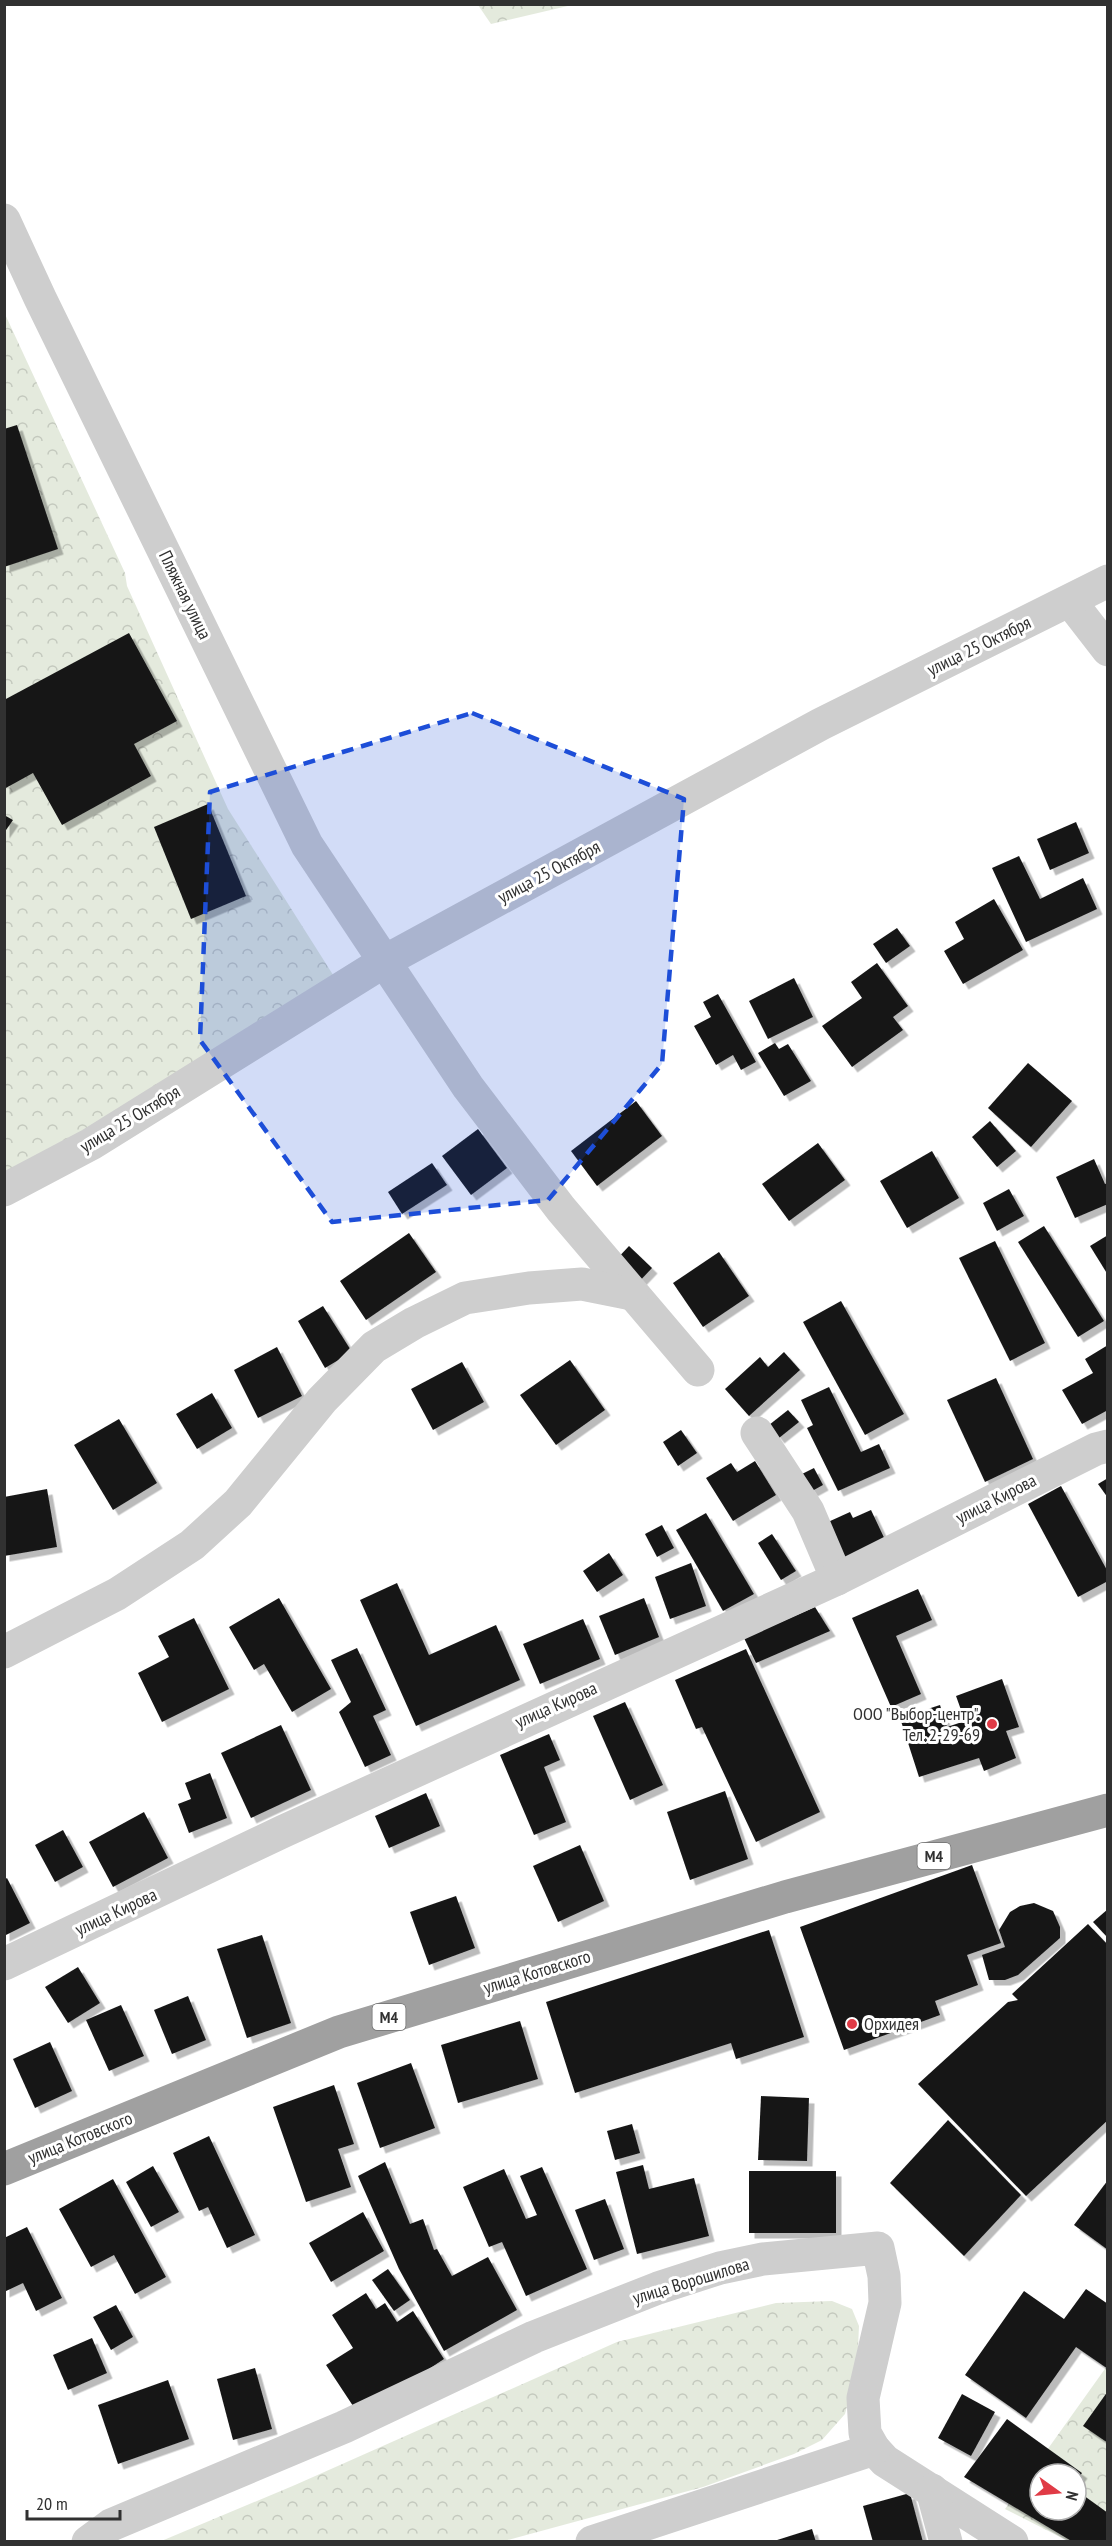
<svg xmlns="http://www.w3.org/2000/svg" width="1112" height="2546" viewBox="0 0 1112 2546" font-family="'PT Sans Narrow',sans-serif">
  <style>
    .forest { fill: url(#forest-crowns); fill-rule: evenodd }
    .building { fill: #181818; filter: url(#shadow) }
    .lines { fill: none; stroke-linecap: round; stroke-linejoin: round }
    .minor { stroke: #cecece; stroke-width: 33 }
    .trunk { stroke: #a0a0a0; stroke-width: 33 }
    .marked { fill: #1d4ed8; fill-opacity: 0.2; stroke: #1d4ed8; stroke-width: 4.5; stroke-dasharray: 12 8; stroke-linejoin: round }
    .poi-dot { fill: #e03b46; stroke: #fff; stroke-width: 2 }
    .labels { text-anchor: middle; stroke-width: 6; stroke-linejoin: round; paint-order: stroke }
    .shield { fill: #fff; stroke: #6f6f6f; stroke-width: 1.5 }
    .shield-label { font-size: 16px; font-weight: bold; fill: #313131 }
    .street-label { font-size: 18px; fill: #313131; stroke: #fff }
    .poi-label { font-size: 18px; fill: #313131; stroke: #fff; text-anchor: end }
  </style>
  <defs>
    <pattern id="forest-crowns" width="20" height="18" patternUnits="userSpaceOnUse" patternTransform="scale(1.5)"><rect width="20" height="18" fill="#e4eadd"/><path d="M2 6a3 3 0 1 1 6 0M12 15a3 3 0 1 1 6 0" fill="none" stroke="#c4c9be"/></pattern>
    <filter id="shadow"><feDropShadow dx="5.5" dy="5.5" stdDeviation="0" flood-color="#0004"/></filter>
  </defs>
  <rect width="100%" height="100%" fill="#fff"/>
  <g class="forest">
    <path d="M 478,5 L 572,5 L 491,24 Z"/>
    <path d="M 4,312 L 125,573 L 127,586 L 228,809 L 335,978 L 90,1132 L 4,1177 Z"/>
    <path d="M 832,2301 L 852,2309 L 859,2326 L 857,2368 L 845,2414 L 822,2440 L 794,2454 L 703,2487 L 504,2541 L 159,2542 L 295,2485 L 617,2342 L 776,2303 Z"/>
    <path d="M 1107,2366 L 1107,2541 L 1068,2541 L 1005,2509 ZM 1040,2474 L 1076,2474 L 1076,2510 L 1040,2510 Z"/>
  </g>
  <g class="building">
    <path d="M 17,425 L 58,549 L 4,567 L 4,429 Z"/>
    <path d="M 129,633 L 177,721 L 134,744 L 151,776 L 62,825 L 33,773 L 4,789 L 4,700 Z"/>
    <path d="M 208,804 L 246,896 L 191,919 L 154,827 Z"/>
    <path d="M 4,815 L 13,820 L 4,833 Z"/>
    <path d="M 1076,822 L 1089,853 L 1050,870 L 1037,839 Z"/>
    <path d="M 1019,856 L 1040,899 L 1083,878 L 1097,909 L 1026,942 L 992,868 Z"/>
    <path d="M 994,899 L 1023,950 L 963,984 L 944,951 L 964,939 L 955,922 Z"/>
    <path d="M 897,928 L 910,946 L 886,963 L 873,944 Z"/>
    <path d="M 877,963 L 908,1006 L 893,1017 L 903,1030 L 852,1067 L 822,1026 L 862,998 L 851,982 Z"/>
    <path d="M 794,978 L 813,1017 L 768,1039 L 749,1001 Z"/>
    <path d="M 718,994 L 756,1062 L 741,1070 L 733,1055 L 716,1065 L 694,1026 L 711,1017 L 703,1002 Z"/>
    <path d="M 775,1043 L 779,1049 L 788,1044 L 811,1081 L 784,1096 L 758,1053 Z"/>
    <path d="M 1028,1063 L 1072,1101 L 1031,1147 L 988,1108 Z"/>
    <path d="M 636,1101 L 662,1136 L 597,1186 L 571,1151 Z"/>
    <path d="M 990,1121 L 1016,1151 L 997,1167 L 972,1137 Z"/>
    <path d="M 478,1129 L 507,1168 L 471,1195 L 442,1156 Z"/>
    <path d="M 818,1143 L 845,1180 L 789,1221 L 762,1184 Z"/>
    <path d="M 932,1151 L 959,1198 L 907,1228 L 880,1181 Z"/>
    <path d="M 1094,1159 L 1105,1184 L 1108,1183 L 1108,1204 L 1075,1218 L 1056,1177 Z"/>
    <path d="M 432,1163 L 447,1185 L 402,1214 L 388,1192 Z"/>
    <path d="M 1009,1189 L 1024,1216 L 997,1231 L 983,1203 Z"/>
    <path d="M 1044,1226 L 1104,1321 L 1078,1337 L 1018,1242 Z"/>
    <path d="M 409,1233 L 436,1272 L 366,1320 L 340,1281 Z"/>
    <path d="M 1108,1235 L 1108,1275 L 1090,1246 Z"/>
    <path d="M 995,1241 L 1045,1343 L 1010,1361 L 959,1258 Z"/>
    <path d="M 629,1246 L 652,1268 L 636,1285 L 613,1263 Z"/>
    <path d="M 719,1252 L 749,1296 L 703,1327 L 673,1283 Z"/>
    <path d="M 841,1301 L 904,1414 L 865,1435 L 803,1322 Z"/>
    <path d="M 323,1306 L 352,1352 L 325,1368 L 298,1321 Z"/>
    <path d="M 1108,1345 L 1108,1410 L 1082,1424 L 1062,1390 L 1093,1373 L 1085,1359 Z"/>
    <path d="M 277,1347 L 302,1396 L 258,1418 L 234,1370 Z"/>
    <path d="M 784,1352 L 800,1370 L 749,1416 L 725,1389 L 760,1357 L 768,1367 Z"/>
    <path d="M 570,1360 L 605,1410 L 556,1445 L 520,1395 Z"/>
    <path d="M 462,1362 L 484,1402 L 433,1430 L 411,1389 Z"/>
    <path d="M 996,1378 L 1033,1459 L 985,1482 L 947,1400 Z"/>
    <path d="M 829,1387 L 861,1452 L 879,1444 L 890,1468 L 838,1491 L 807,1428 L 813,1425 L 801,1400 Z"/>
    <path d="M 212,1393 L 232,1428 L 197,1449 L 176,1414 Z"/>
    <path d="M 788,1410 L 799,1422 L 779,1438 L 769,1425 Z"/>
    <path d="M 119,1419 L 157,1483 L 113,1510 L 74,1445 Z"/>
    <path d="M 681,1430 L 697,1453 L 678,1466 L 663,1442 Z"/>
    <path d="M 755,1461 L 776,1495 L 733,1521 L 706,1478 L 731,1463 L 737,1472 Z"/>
    <path d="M 814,1468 L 823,1485 L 812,1491 L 802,1474 Z"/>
    <path d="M 1108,1478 L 1108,1498 L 1098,1484 Z"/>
    <path d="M 1061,1486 L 1108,1572 L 1108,1581 L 1078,1597 L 1028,1504 Z"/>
    <path d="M 47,1489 L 57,1547 L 4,1556 L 4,1497 Z"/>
    <path d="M 871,1510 L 888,1546 L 848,1565 L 828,1522 L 850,1512 L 853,1518 Z"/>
    <path d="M 706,1513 L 754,1594 L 723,1611 L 676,1530 Z"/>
    <path d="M 662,1525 L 674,1548 L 657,1557 L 645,1534 Z"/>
    <path d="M 772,1534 L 796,1571 L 781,1580 L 758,1543 Z"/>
    <path d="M 609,1553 L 623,1575 L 597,1592 L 583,1571 Z"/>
    <path d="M 691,1563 L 706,1606 L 670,1619 L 655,1577 Z"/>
    <path d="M 397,1583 L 429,1655 L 496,1625 L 520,1680 L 416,1726 L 360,1600 Z"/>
    <path d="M 918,1589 L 932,1620 L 896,1636 L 921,1694 L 891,1707 L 852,1618 Z"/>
    <path d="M 279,1598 L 331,1689 L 292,1712 L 264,1664 L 254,1670 L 229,1627 Z"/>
    <path d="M 644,1598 L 659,1637 L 615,1655 L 599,1616 Z"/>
    <path d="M 815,1607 L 830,1631 L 756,1663 L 744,1638 Z"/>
    <path d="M 194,1618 L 229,1689 L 162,1722 L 138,1673 L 169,1657 L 158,1636 Z"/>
    <path d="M 583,1619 L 600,1659 L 540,1684 L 523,1644 Z"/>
    <path d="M 357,1648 L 386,1710 L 373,1716 L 391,1755 L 365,1767 L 339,1712 L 351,1702 L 331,1660 Z"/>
    <path d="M 746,1649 L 820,1812 L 756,1842 L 702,1727 L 696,1729 L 675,1680 Z"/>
    <path d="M 1002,1679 L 1019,1727 L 1006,1731 L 1016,1758 L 984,1771 L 979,1758 L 919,1777 L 900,1718 L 940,1705 L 947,1727 L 965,1721 L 956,1696 Z"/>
    <path d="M 625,1702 L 663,1785 L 630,1800 L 593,1716 Z"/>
    <path d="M 281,1725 L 311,1790 L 251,1818 L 221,1753 Z"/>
    <path d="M 549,1734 L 560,1760 L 544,1767 L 566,1822 L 534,1835 L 500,1755 Z"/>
    <path d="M 210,1773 L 227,1818 L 189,1833 L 178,1804 L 191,1799 L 185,1783 Z"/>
    <path d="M 725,1791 L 748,1859 L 690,1880 L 667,1812 Z"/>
    <path d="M 426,1793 L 440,1826 L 389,1848 L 375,1816 Z"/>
    <path d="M 144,1812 L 168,1858 L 113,1887 L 89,1842 Z"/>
    <path d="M 63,1830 L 83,1867 L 55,1882 L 35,1845 Z"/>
    <path d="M 580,1845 L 604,1901 L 558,1922 L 533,1866 Z"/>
    <path d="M 972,1865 L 1001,1943 L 967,1955 L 978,1985 L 935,2001 L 940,2015 L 844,2050 L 800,1927 Z"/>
    <path d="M 7,1878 L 30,1923 L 4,1936 L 4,1880 Z"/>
    <path d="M 456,1896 L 475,1948 L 429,1965 L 410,1912 Z"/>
    <path d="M 1034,1903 L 1053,1911 L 1060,1927 L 1060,1938 L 1018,1975 L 1005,1980 L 989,1980 L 982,1955 L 1005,1947 L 999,1930 L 1010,1912 L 1020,1906 Z"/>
    <path d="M 1108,1909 L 1108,1938 L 1093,1922 Z"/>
    <path d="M 1088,1924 L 1108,1945 L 1108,2120 L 1026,2196 L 918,2084 L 1008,2002 L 1018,2000 L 1012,1994 Z"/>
    <path d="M 769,1930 L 804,2037 L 736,2059 L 731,2043 L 575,2093 L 546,2002 Z"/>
    <path d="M 262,1935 L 291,2023 L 247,2038 L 217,1949 Z"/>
    <path d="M 78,1967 L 100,2003 L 68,2023 L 45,1987 Z"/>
    <path d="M 188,1996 L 206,2040 L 172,2054 L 154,2010 Z"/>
    <path d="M 121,2005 L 144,2056 L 109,2071 L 86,2020 Z"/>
    <path d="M 520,2021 L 538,2079 L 458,2103 L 441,2045 Z"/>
    <path d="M 50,2042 L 72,2091 L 35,2108 L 13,2059 Z"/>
    <path d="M 411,2063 L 435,2128 L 380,2148 L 357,2083 Z"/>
    <path d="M 334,2085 L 354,2144 L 338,2149 L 351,2187 L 306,2202 L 273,2107 Z"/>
    <path d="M 761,2096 L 809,2098 L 807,2161 L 758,2160 Z"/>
    <path d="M 948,2120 L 1021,2195 L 964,2256 L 890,2183 Z"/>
    <path d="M 632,2124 L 640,2153 L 615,2160 L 607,2131 Z"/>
    <path d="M 209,2136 L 255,2235 L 227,2248 L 208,2207 L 199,2211 L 173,2153 Z"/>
    <path d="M 385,2162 L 410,2224 L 423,2219 L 434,2250 L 437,2249 L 452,2276 L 488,2257 L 517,2310 L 444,2351 L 399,2269 L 358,2176 Z"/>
    <path d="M 643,2165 L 649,2189 L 694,2178 L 709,2236 L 637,2254 L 616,2172 Z"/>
    <path d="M 153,2166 L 179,2212 L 151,2227 L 126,2182 Z"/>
    <path d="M 542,2167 L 587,2269 L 526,2296 L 502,2242 L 489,2247 L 463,2187 L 504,2169 L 526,2219 L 537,2215 L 520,2176 Z"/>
    <rect x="749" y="2171" width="87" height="62"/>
    <path d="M 113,2179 L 166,2277 L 135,2294 L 114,2255 L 91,2267 L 59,2209 Z"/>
    <path d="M 1108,2180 L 1108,2250 L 1074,2225 Z"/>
    <path d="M 605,2199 L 624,2249 L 594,2260 L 575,2210 Z"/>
    <path d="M 363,2212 L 384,2251 L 331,2282 L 309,2243 Z"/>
    <path d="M 27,2227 L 62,2298 L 36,2311 L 23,2283 L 4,2292 L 4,2238 Z"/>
    <path d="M 388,2269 L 410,2300 L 394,2311 L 372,2280 Z"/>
    <path d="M 1086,2289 L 1108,2304 L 1108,2369 L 1076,2347 L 1026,2418 L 965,2375 L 1024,2291 L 1064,2319 Z"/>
    <path d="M 366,2293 L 376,2309 L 385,2303 L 397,2322 L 413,2311 L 444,2359 L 359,2415 L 326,2365 L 353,2348 L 332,2315 Z"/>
    <path d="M 116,2305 L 133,2337 L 111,2350 L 93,2317 Z"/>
    <path d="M 92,2338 L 107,2373 L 68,2390 L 53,2355 Z"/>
    <path d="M 255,2368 L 272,2429 L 233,2440 L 217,2379 Z"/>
    <path d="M 168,2380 L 189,2439 L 118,2464 L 98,2405 Z"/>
    <path d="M 1108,2391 L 1108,2443 L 1083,2426 Z"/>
    <path d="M 962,2394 L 995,2412 L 971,2456 L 938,2438 Z"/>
    <path d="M 1007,2419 L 1082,2473 L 1076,2481 L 1076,2474 L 1040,2474 L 1040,2510 L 1076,2510 L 1076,2490 L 1108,2513 L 1108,2542 L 1073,2542 L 964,2477 Z"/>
    <path d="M 910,2493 L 923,2542 L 873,2542 L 863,2506 Z"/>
    <path d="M 812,2529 L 816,2542 L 774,2542 L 774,2541 Z"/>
  </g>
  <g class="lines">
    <g class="minor">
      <path d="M 4,220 L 40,298 L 307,845 L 468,1087 L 561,1209 L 698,1370"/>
      <path d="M 1070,601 L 1108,650"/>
      <path d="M 4,1190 L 91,1144 L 385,961 L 821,724 L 1108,581"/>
      <path d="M 757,1433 L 808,1511 L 837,1579"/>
      <path d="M 4,1652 L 117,1594 L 192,1545 L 238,1503 L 322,1400 L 374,1347 L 414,1323 L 465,1298 L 529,1288 L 582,1284 L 632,1294"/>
      <path d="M 4,1964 L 284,1831 L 837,1579 L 1096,1449 L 1108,1446"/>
      <path d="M 874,2449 L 885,2461 L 1012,2542"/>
      <path d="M 932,2490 L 946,2542"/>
      <path d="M 88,2542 L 111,2525 L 344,2427 L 534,2337 L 658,2288 L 720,2268 L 763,2259 L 878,2248 L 884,2276 L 885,2303 L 863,2398 L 865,2433 L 874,2449 L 592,2542"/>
    </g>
    <path class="trunk" d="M 4,2169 L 339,2032 L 785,1897 L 1108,1810"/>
  </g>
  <path class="marked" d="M 472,713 L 684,799 L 662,1064 L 548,1200 L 332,1222 L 200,1040 L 210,792 Z"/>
  <g class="poi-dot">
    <circle cx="992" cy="1724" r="6"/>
    <circle cx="852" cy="2024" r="6"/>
  </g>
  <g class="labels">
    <g class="shield">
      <rect x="917.5" y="1843" width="33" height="26" rx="4.5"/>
      <rect x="372.5" y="2004" width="33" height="26" rx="4.5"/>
    </g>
    <g class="shield-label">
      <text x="934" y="1862">M4</text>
      <text x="389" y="2023">M4</text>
    </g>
    <g class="street-label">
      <text transform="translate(185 595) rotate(64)" y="6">Пляжная улица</text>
      <text transform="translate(979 646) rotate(-26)" y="6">улица 25 Октября</text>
      <text transform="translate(549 872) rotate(-28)" y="6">улица 25 Октября</text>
      <text transform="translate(130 1119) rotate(-31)" y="6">улица 25 Октября</text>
      <text transform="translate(996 1499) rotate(-27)" y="6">улица Кирова</text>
      <text transform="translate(556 1705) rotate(-24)" y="6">улица Кирова</text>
      <text transform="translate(116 1912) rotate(-25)" y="6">улица Кирова</text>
      <text transform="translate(537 1972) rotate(-17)" y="6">улица Котовского</text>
      <text transform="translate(80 2138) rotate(-22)" y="6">улица Котовского</text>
      <text transform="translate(691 2281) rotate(-17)" y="6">улица Ворошилова</text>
    </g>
    <g class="poi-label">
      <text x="980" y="1720">ООО "Выбор-центр".<tspan x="980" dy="21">Тел. 2-29-69</tspan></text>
      <text x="864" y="2030" text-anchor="start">Орхидея</text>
    </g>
  </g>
  <rect width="1112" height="2546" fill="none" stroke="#313131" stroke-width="12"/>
  <g transform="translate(1058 2492) rotate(105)"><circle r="28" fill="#ffffff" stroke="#adadad" stroke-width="1.5"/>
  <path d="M0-4.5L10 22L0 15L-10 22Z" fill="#e03b46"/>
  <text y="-9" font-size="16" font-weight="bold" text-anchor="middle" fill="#313131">N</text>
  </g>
  <path d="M27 2510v9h93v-9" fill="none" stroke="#313131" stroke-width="3"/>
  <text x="36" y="2510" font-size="18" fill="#313131" stroke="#ffffff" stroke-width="4.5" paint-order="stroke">20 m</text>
</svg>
